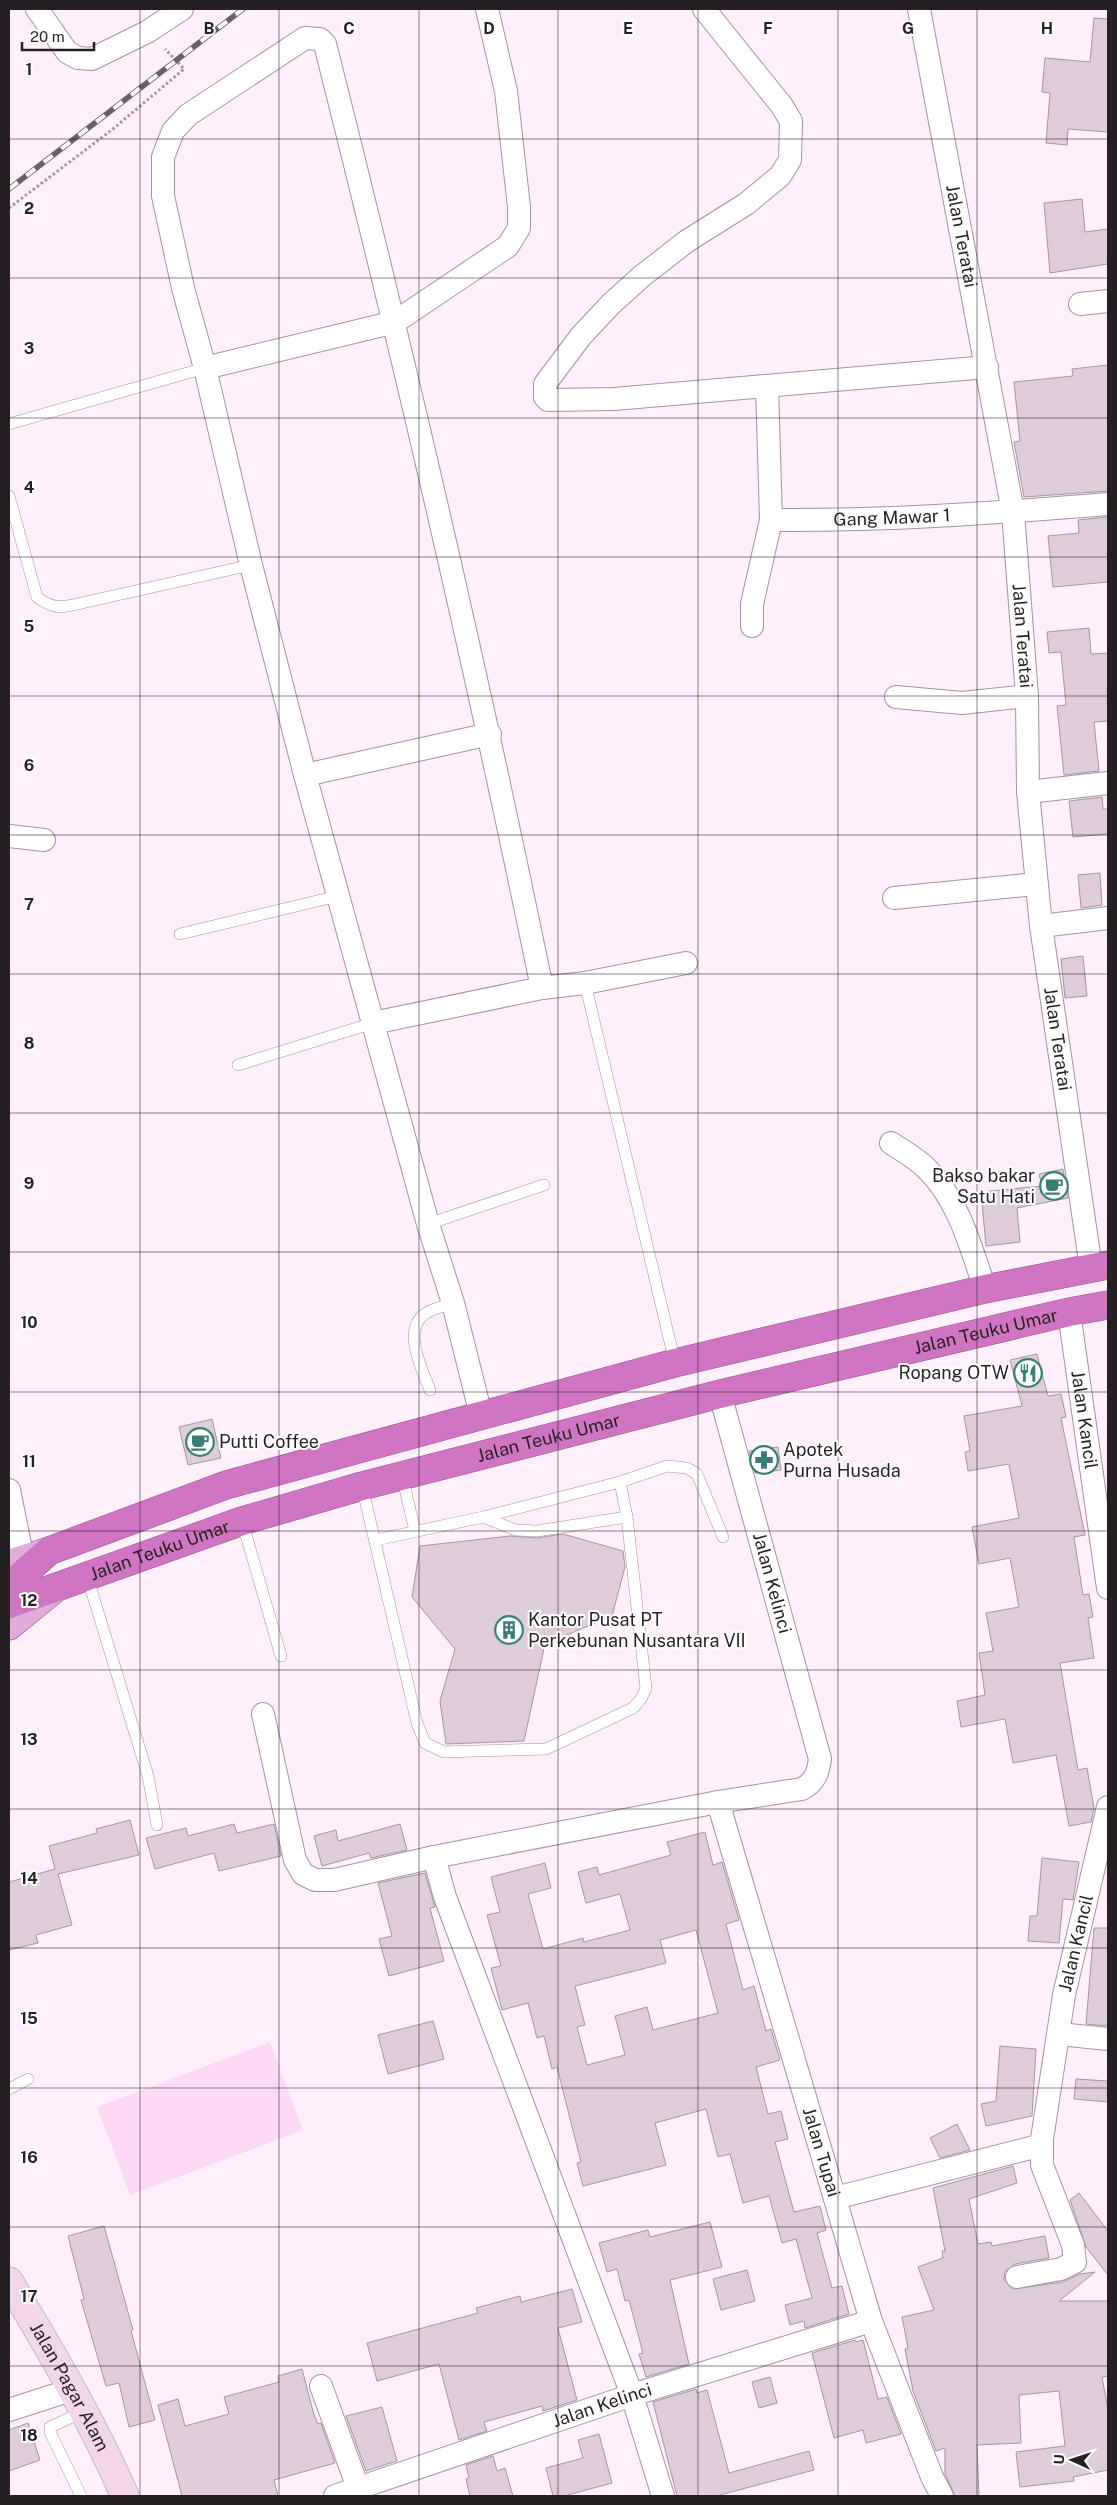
<svg xmlns="http://www.w3.org/2000/svg" width="1117" height="2505" viewBox="0 0 1117 2505" font-family="'Public Sans',sans-serif">
  <style>
    .green { fill: #fdd9f6 }
    .building { fill: #dfcddb; stroke: #a695a3; fill-rule: evenodd }
    .lines { fill: none; stroke-linecap: round; stroke-linejoin: round }
    .lane-casing { stroke: #a3929f; stroke-width: 12 }
    .street-casing { stroke: #a3929f; stroke-width: 24 }
    .secondary-casing { stroke: #a3929f; stroke-width: 29 }
    .primary-casing { stroke: #94578a; stroke-width: 29 }
    .highway-casing { stroke: #94578a; stroke-width: 29 }
    .path { stroke: #a0959e; stroke-width: 3; stroke-dasharray: 2.5 2.5; stroke-linecap: butt }
    .lane { stroke: #fff; stroke-width: 11 }
    .street { stroke: #fff; stroke-width: 22 }
    .secondary { stroke: #f1d6ec; stroke-width: 28 }
    .primary { stroke: #e2acda; stroke-width: 28 }
    .highway { stroke: #cf75c1; stroke-width: 28 }
    .rail-casing { stroke: #6a6168; stroke-width: 5.5 }
    .rail { stroke: #fff; stroke-width: 4; stroke-dasharray: 11; stroke-linecap: butt }
    .grid { fill: none; stroke: #261f24; stroke-width: 1; stroke-opacity: 0.55 }
    .labels { text-anchor: middle; stroke-width: 4; stroke-linejoin: round; paint-order: stroke }
    .street-label { font-size: 18px; fill: #261f24; stroke: #fff }
    .poi-label { font-size: 18px; fill: #261f24; stroke: #fff; text-anchor: start }
    .grid-label { font-size: 16px; text-anchor: middle; font-weight: bold; fill: #261f24; stroke: #fff; stroke-width: 4; stroke-linejoin: round; paint-order: stroke }
  </style>
  <rect width="100%" height="100%" fill="#fff0fc"/>
  <path class="green" d="M 270,2042 L 303,2130 L 130,2195 L 97,2107 Z"/>
  <g class="building">
    <path d="M 1094,18 L 1108,19 L 1108,132 L 1068,129 L 1067,145 L 1046,143 L 1050,93 L 1042,92 L 1045,58 L 1090,62 Z"/>
    <path d="M 1082,199 L 1085,232 L 1108,229 L 1108,264 L 1050,273 L 1044,203 Z"/>
    <path d="M 1108,365 L 1108,491 L 1024,497 L 1014,442 L 1020,441 L 1014,382 L 1073,376 L 1072,369 Z"/>
    <path d="M 1108,517 L 1108,582 L 1053,587 L 1048,536 L 1079,533 L 1078,520 Z"/>
    <path d="M 1089,628 L 1091,654 L 1108,653 L 1108,721 L 1094,722 L 1099,771 L 1064,775 L 1057,706 L 1066,705 L 1061,652 L 1049,653 L 1047,632 Z"/>
    <path d="M 1102,797 L 1103,809 L 1108,809 L 1108,834 L 1073,837 L 1069,801 Z"/>
    <path d="M 1100,873 L 1102,905 L 1081,908 L 1078,875 Z"/>
    <path d="M 1083,956 L 1087,996 L 1065,998 L 1061,959 Z"/>
    <path d="M 1063,1169 L 1068,1198 L 1017,1208 L 1020,1242 L 986,1246 L 981,1192 L 1042,1186 L 1039,1174 Z"/>
    <path d="M 1037,1354 L 1048,1396 L 1061,1394 L 1066,1417 L 1061,1418 L 1085,1535 L 1074,1537 L 1083,1595 L 1089,1594 L 1093,1617 L 1088,1618 L 1094,1658 L 1060,1663 L 1078,1770 L 1087,1768 L 1094,1808 L 1091,1822 L 1069,1826 L 1056,1755 L 1013,1763 L 1005,1719 L 961,1727 L 957,1701 L 985,1695 L 979,1653 L 993,1651 L 986,1613 L 1019,1607 L 1010,1558 L 979,1564 L 972,1527 L 1019,1518 L 1009,1464 L 968,1471 L 965,1452 L 970,1451 L 964,1416 L 1022,1406 L 1010,1360 Z"/>
    <path d="M 212,1419 L 221,1458 L 188,1465 L 179,1427 Z"/>
    <path d="M 778,1447 L 781,1470 L 755,1473 L 749,1451 Z"/>
    <path d="M 563,1534 L 623,1551 L 625,1567 L 612,1616 L 545,1644 L 524,1741 L 446,1744 L 440,1701 L 455,1649 L 412,1597 L 420,1546 L 510,1536 L 537,1538 Z"/>
    <path d="M 130,1820 L 139,1855 L 58,1874 L 72,1925 L 36,1935 L 38,1943 L 9,1950 L 9,1882 L 55,1869 L 49,1846 L 97,1833 L 96,1829 Z"/>
    <path d="M 234,1824 L 237,1833 L 274,1824 L 281,1856 L 219,1871 L 214,1853 L 155,1869 L 146,1838 L 186,1828 L 188,1836 Z"/>
    <path d="M 400,1824 L 407,1850 L 371,1858 L 369,1853 L 322,1866 L 314,1836 L 336,1830 L 338,1841 Z"/>
    <path d="M 705,1832 L 713,1865 L 722,1862 L 739,1920 L 726,1924 L 743,1990 L 754,1986 L 766,2031 L 771,2029 L 780,2060 L 756,2067 L 768,2114 L 781,2111 L 788,2139 L 775,2142 L 794,2212 L 820,2206 L 826,2230 L 817,2233 L 832,2288 L 842,2286 L 849,2314 L 805,2328 L 804,2321 L 790,2325 L 785,2305 L 812,2298 L 796,2239 L 782,2243 L 769,2196 L 743,2203 L 730,2154 L 718,2157 L 706,2109 L 655,2123 L 666,2165 L 583,2186 L 577,2163 L 581,2162 L 557,2067 L 552,2069 L 544,2036 L 537,2038 L 528,2003 L 502,2010 L 491,1968 L 501,1966 L 487,1915 L 500,1912 L 491,1877 L 545,1863 L 551,1888 L 528,1894 L 543,1949 L 583,1938 L 584,1942 L 630,1930 L 620,1894 L 586,1903 L 578,1872 L 597,1867 L 599,1875 L 671,1855 L 667,1842 ZM 696,1930 L 718,2013 L 653,2030 L 647,2007 L 615,2016 L 625,2055 L 587,2065 L 577,2027 L 585,2025 L 575,1986 L 666,1963 L 660,1940 Z"/>
    <path d="M 1042,1858 L 1079,1862 L 1073,1900 L 1063,1899 L 1059,1943 L 1028,1941 L 1030,1916 L 1037,1916 Z"/>
    <path d="M 425,1873 L 435,1907 L 430,1908 L 444,1961 L 389,1976 L 379,1939 L 392,1936 L 378,1883 Z"/>
    <path d="M 1094,1928 L 1108,1928 L 1108,2026 L 1086,2024 Z"/>
    <path d="M 433,2021 L 444,2059 L 388,2074 L 378,2035 Z"/>
    <path d="M 1000,2046 L 1036,2049 L 1032,2116 L 986,2126 L 981,2104 L 996,2101 Z"/>
    <path d="M 1076,2079 L 1108,2081 L 1108,2102 L 1074,2099 Z"/>
    <path d="M 957,2124 L 970,2150 L 940,2158 L 930,2138 Z"/>
    <path d="M 1013,2166 L 1017,2183 L 969,2199 L 978,2244 L 991,2242 L 992,2246 L 1045,2236 L 1049,2258 L 1015,2264 L 1005,2272 L 1004,2280 L 1013,2289 L 1063,2282 L 1080,2274 L 1095,2272 L 1059,2301 L 1108,2301 L 1108,2376 L 1102,2377 L 1108,2409 L 1108,2470 L 1073,2477 L 1074,2481 L 1020,2487 L 1016,2452 L 1065,2446 L 1059,2391 L 1019,2395 L 1021,2443 L 977,2445 L 979,2496 L 955,2496 L 945,2474 L 945,2448 L 936,2451 L 913,2391 L 905,2349 L 908,2348 L 902,2317 L 934,2310 L 918,2267 L 943,2258 L 942,2251 L 945,2251 L 933,2188 Z"/>
    <path d="M 1079,2193 L 1108,2231 L 1108,2275 L 1086,2247 L 1070,2200 Z"/>
    <path d="M 710,2222 L 722,2267 L 670,2280 L 689,2364 L 646,2377 L 639,2354 L 643,2353 L 629,2300 L 625,2301 L 617,2269 L 607,2272 L 599,2243 L 648,2230 L 650,2237 Z"/>
    <path d="M 104,2226 L 133,2330 L 131,2331 L 155,2420 L 129,2427 L 119,2383 L 106,2386 L 81,2300 L 84,2299 L 68,2236 Z"/>
    <path d="M 747,2270 L 755,2301 L 721,2310 L 713,2279 Z"/>
    <path d="M 572,2289 L 582,2322 L 558,2328 L 577,2400 L 543,2411 L 542,2406 L 484,2422 L 487,2431 L 459,2440 L 439,2364 L 377,2381 L 367,2343 L 478,2313 L 476,2308 L 520,2296 L 521,2302 Z"/>
    <path d="M 855,2340 L 856,2342 L 863,2340 L 878,2399 L 887,2397 L 901,2434 L 866,2443 L 863,2430 L 834,2438 L 812,2353 Z"/>
    <path d="M 302,2369 L 314,2415 L 318,2424 L 321,2423 L 335,2463 L 274,2480 L 278,2496 L 182,2496 L 158,2405 L 178,2399 L 185,2426 L 229,2414 L 224,2397 L 279,2382 L 278,2376 Z"/>
    <path d="M 770,2377 L 777,2403 L 759,2408 L 752,2382 Z"/>
    <path d="M 696,2389 L 697,2393 L 707,2390 L 729,2473 L 809,2451 L 814,2470 L 716,2496 L 677,2496 L 653,2402 Z"/>
    <path d="M 382,2407 L 397,2461 L 366,2471 L 346,2416 Z"/>
    <path d="M 28,2423 L 40,2460 L 9,2471 L 9,2430 Z"/>
    <path d="M 599,2434 L 612,2483 L 564,2496 L 553,2496 L 546,2468 L 583,2458 L 578,2440 Z"/>
    <path d="M 493,2456 L 497,2471 L 505,2468 L 513,2496 L 470,2496 L 466,2479 L 469,2478 L 466,2465 Z"/>
  </g>
  <g class="lines">
    <defs>
      <g id="lane">
        <path d="M 9,424 L 205,368"/>
        <path d="M 9,496 L 37,597 C 55,611 65,607 86,602 L 251,565"/>
        <path d="M 180,934 L 338,896"/>
        <path d="M 585,983 L 675,1363"/>
        <path d="M 238,1065 L 373,1023"/>
        <path d="M 428,1224 L 544,1185"/>
        <path d="M 430,1390 C 422,1369 400,1327 428,1312 C 435,1308 445,1306 453,1303"/>
        <path d="M 402,1476 L 415,1531"/>
        <path d="M 362,1486 L 417,1723 L 425,1743 L 444,1752 L 546,1749 L 633,1708 L 641,1699 L 646,1688 L 627,1517 L 620,1482"/>
        <path d="M 483,1517 L 516,1530 L 537,1531 L 627,1517"/>
        <path d="M 242,1521 L 281,1656"/>
        <path d="M 376,1540 L 483,1517 L 620,1482 L 667,1466 L 687,1468 L 697,1474 L 723,1537"/>
        <path d="M 87,1576 L 148,1776 L 157,1825"/>
        <path d="M 9,2089 L 28,2079"/>
        <path d="M 81,2496 L 50,2432 L 50,2427 L 85,2411"/>
      </g>
      <g id="street">
        <path d="M 37,9 L 67,52 L 78,58 L 92,59 L 147,32 L 182,9"/>
        <path d="M 704,9 L 782,106 L 791,121 L 790,160 L 780,176 L 746,204 L 687,241 L 642,276 L 611,304 L 581,336 L 545,384 L 545,397 L 548,400 L 614,399 L 987,367"/>
        <path id="s1" d="M 919,9 L 1013,512 L 1027,696 L 1028,792 L 1041,926 L 1091,1268"/>
        <path d="M 1080,304 L 1108,301"/>
        <path d="M 205,368 L 395,322 L 508,246 L 519,228 L 519,207 L 506,91 L 487,9"/>
        <path id="s2" d="M 771,520 C 883,521 996,513 1108,504"/>
        <path d="M 752,626 L 752,604 L 771,520 L 767,386"/>
        <path d="M 896,697 L 962,703 L 1027,696"/>
        <path d="M 305,775 L 490,734"/>
        <path d="M 1028,792 L 1108,783"/>
        <path d="M 9,836 L 44,840"/>
        <path d="M 894,898 L 1036,884"/>
        <path d="M 1041,926 L 1108,918"/>
        <path d="M 373,1023 L 542,988 L 585,983 L 686,963"/>
        <path d="M 891,1143 C 903,1151 916,1158 926,1168 C 959,1200 971,1248 985,1289"/>
        <path id="s3" d="M 1069,1312 L 1108,1588"/>
        <path d="M 481,1415 L 453,1303 L 428,1224 L 305,775 L 251,565 L 205,368 L 183,288 L 163,196 L 163,157 L 173,131 L 188,115 L 305,38 L 320,39 L 325,44 C 404,357 477,671 542,988"/>
        <path d="M 9,1490 L 23,1559"/>
        <path d="M 263,1714 L 295,1860 L 303,1874 L 315,1880 L 334,1880 L 434,1857 L 718,1802 L 802,1789 C 815,1782 818,1773 820,1759 L 720,1394"/>
        <path id="s4" d="M 718,1802 L 871,2321 L 932,2477 L 942,2496"/>
        <path d="M 434,1857 L 445,1897 L 632,2395 L 663,2496"/>
        <path d="M 1059,2034 L 1108,2039"/>
        <path d="M 835,2198 L 1042,2145"/>
        <path id="s5" d="M 1017,2277 L 1061,2269 L 1075,2262 L 1073,2245 L 1042,2165 L 1042,2139 L 1064,1995 L 1108,1807"/>
        <path d="M 321,2386 L 361,2496"/>
        <path d="M 9,2410 L 74,2389"/>
        <path id="s6" d="M 335,2496 L 632,2395 L 871,2321"/>
      </g>
      <g id="secondary">
        <path id="s7" d="M 9,2281 C 51,2352 92,2420 125,2496"/>
      </g>
      <g id="primary">
        <path d="M 9,1564 L 49,1551"/>
        <path d="M 9,1626 L 53,1590"/>
      </g>
      <g id="highway">
        <path d="M 9,1586 L 49,1551 L 226,1485 L 675,1363 L 985,1289 L 1108,1265"/>
        <path id="s8" d="M 9,1604 L 242,1521 L 362,1486 L 720,1394 L 1069,1312 L 1108,1305"/>
      </g>
    </defs>
    <use href="#lane" class="lane-casing"/>
    <use href="#street" class="street-casing"/>
    <use href="#secondary" class="secondary-casing"/>
    <use href="#primary" class="primary-casing"/>
    <use href="#highway" class="highway-casing"/>
    <path class="path" d="M 9,208 L 113,129 L 184,69 L 165,49"/>
    <use href="#lane" class="lane"/>
    <use href="#street" class="street"/>
    <use href="#secondary" class="secondary"/>
    <use href="#primary" class="primary"/>
    <use href="#highway" class="highway"/>
    <defs>
      <path id="rail" d="M 9,189 L 243,9"/>
    </defs>
    <use href="#rail" class="rail-casing"/>
    <use href="#rail" class="rail"/>
  </g>
  <path class="grid" d="M 140,9 L 140,2496M 279,9 L 279,2496M 419,9 L 419,2496M 558,9 L 558,2496M 698,9 L 698,2496M 838,9 L 838,2496M 977,9 L 977,2496M 9,139 L 1108,139M 9,278 L 1108,278M 9,418 L 1108,418M 9,557 L 1108,557M 9,696 L 1108,696M 9,835 L 1108,835M 9,974 L 1108,974M 9,1113 L 1108,1113M 9,1252 L 1108,1252M 9,1392 L 1108,1392M 9,1531 L 1108,1531M 9,1670 L 1108,1670M 9,1809 L 1108,1809M 9,1948 L 1108,1948M 9,2088 L 1108,2088M 9,2227 L 1108,2227M 9,2366 L 1108,2366"/>
  <defs>
    <symbol id="cafe-ring" viewBox="-11 -11 22 22"><circle r="9.5" fill="#fff" stroke="#397e74" stroke-width="1.5"/><path d="M-5.5-4.5H6V0H3Q3 3.5 0 3.5H-2.5Q-5.5 3.5-5.5 0ZM3-3.2v2h1.7v-2ZM-6 4.5H4V6H-6Z" fill="#397e74"/></symbol>
    <symbol id="restaurant-ring" viewBox="-11 -11 22 22"><circle r="9.5" fill="#fff" stroke="#397e74" stroke-width="1.5"/><path d="M-5-6h1v4h1v-4h1v4h1v-4h1v5L-1.5 .5V6h-2V.5L-5-1ZM5-6V6H3V1.5H1.5Q1.5-4 5-6Z" fill="#397e74"/></symbol>
    <symbol id="pharmacy-ring" viewBox="-11 -11 22 22"><circle r="9.5" fill="#fff" stroke="#397e74" stroke-width="1.5"/><path d="M-2-6h4v4h4v4h-4v4h-4v-4h-4v-4h4Z" fill="#397e74"/></symbol>
    <symbol id="building-ring" viewBox="-11 -11 22 22"><circle r="9.5" fill="#fff" stroke="#397e74" stroke-width="1.5"/><path d="M-4-6H4V6H1V3H-1V6H-4ZM-2.5-4.3h1.7v1.8h-1.7ZM.8-4.3h1.7v1.8H.8ZM-2.5-1h1.7V.8h-1.7ZM.8-1h1.7V.8H.8Z" fill="#397e74"/></symbol>
  </defs>
  <g fill-rule="evenodd">
    <use href="#cafe-ring" x="1038" y="1170" width="32" height="32"/>
    <use href="#restaurant-ring" x="1012" y="1357" width="32" height="32"/>
    <use href="#cafe-ring" x="184" y="1426" width="32" height="32"/>
    <use href="#pharmacy-ring" x="748" y="1444" width="32" height="32"/>
    <use href="#building-ring" x="493" y="1614" width="32" height="32"/>
  </g>
  <g class="labels">
    <g class="street-label">
      <text dy="6" stroke="none"><textPath href="#s1" startOffset="231">Jalan Teratai</textPath></text>
      <text dy="6" stroke="none"><textPath href="#s2" startOffset="121">Gang Mawar 1</textPath></text>
      <text dy="6" stroke="none"><textPath href="#s1" startOffset="636">Jalan Teratai</textPath></text>
      <text dy="6" stroke="none"><textPath href="#s1" startOffset="1041">Jalan Teratai</textPath></text>
      <text dy="6" stroke="none"><textPath href="#s8" startOffset="1015">Jalan Teuku Umar</textPath></text>
      <text dy="6" stroke="none"><textPath href="#s3" startOffset="109">Jalan Kancil</textPath></text>
      <text dy="6" stroke="none"><textPath href="#s8" startOffset="565">Jalan Teuku Umar</textPath></text>
      <text dy="6" stroke="none"><textPath href="#s8" startOffset="160">Jalan Teuku Umar</textPath></text>
      <text transform="translate(772 1583) rotate(75)" y="6">Jalan Kelinci</text>
      <text dy="6" stroke="none"><textPath href="#s5" startOffset="388">Jalan Kancil</textPath></text>
      <text dy="6" stroke="none"><textPath href="#s4" startOffset="365">Jalan Tupai</textPath></text>
      <text dy="6" stroke="none"><textPath href="#s7" startOffset="122">Jalan Pagar Alam</textPath></text>
      <text dy="6" stroke="none"><textPath href="#s6" startOffset="282">Jalan Kelinci</textPath></text>
    </g>
    <g class="poi-label">
      <text x="1035" y="1182" text-anchor="end">Bakso bakar<tspan x="1035" dy="21">Satu Hati</tspan></text>
      <text x="1009" y="1379" text-anchor="end">Ropang OTW</text>
      <text x="219" y="1448">Putti Coffee</text>
      <text x="783" y="1456">Apotek<tspan x="783" dy="21">Purna Husada</tspan></text>
      <text x="528" y="1626">Kantor Pusat PT<tspan x="528" dy="21">Perkebunan Nusantara VII</tspan></text>
    </g>
  </g>
  <g class="grid-label">
    <text x="209" y="34">B</text>
    <text x="349" y="34">C</text>
    <text x="489" y="34">D</text>
    <text x="628" y="34">E</text>
    <text x="768" y="34">F</text>
    <text x="908" y="34">G</text>
    <text x="1047" y="34">H</text>
    <text x="29" y="75">1</text>
    <text x="29" y="214">2</text>
    <text x="29" y="354">3</text>
    <text x="29" y="493">4</text>
    <text x="29" y="632">5</text>
    <text x="29" y="771">6</text>
    <text x="29" y="910">7</text>
    <text x="29" y="1049">8</text>
    <text x="29" y="1189">9</text>
    <text x="29" y="1328">10</text>
    <text x="29" y="1467">11</text>
    <text x="29" y="1606">12</text>
    <text x="29" y="1745">13</text>
    <text x="29" y="1884">14</text>
    <text x="29" y="2024">15</text>
    <text x="29" y="2163">16</text>
    <text x="29" y="2302">17</text>
    <text x="29" y="2441">18</text>
  </g>
  <rect width="1117" height="2505" fill="none" stroke="#261f24" stroke-width="20"/>
  <g transform="translate(1072 2460) rotate(273)" stroke="#ffffff" stroke-width="4" paint-order="stroke">
  <path d="M0-4L9 19L0 12L-9 19Z" fill="#261f24"/>
  <text y="-8" font-size="14" font-weight="bold" text-anchor="middle" fill="#261f24">U</text>
  </g>
  <path d="M22 42v8h72v-8" fill="none" stroke="#261f24" stroke-width="2.5"/>
  <text x="30" y="42" font-size="15" fill="#261f24" stroke="#ffffff" stroke-width="4" paint-order="stroke">20 m</text>
</svg>
